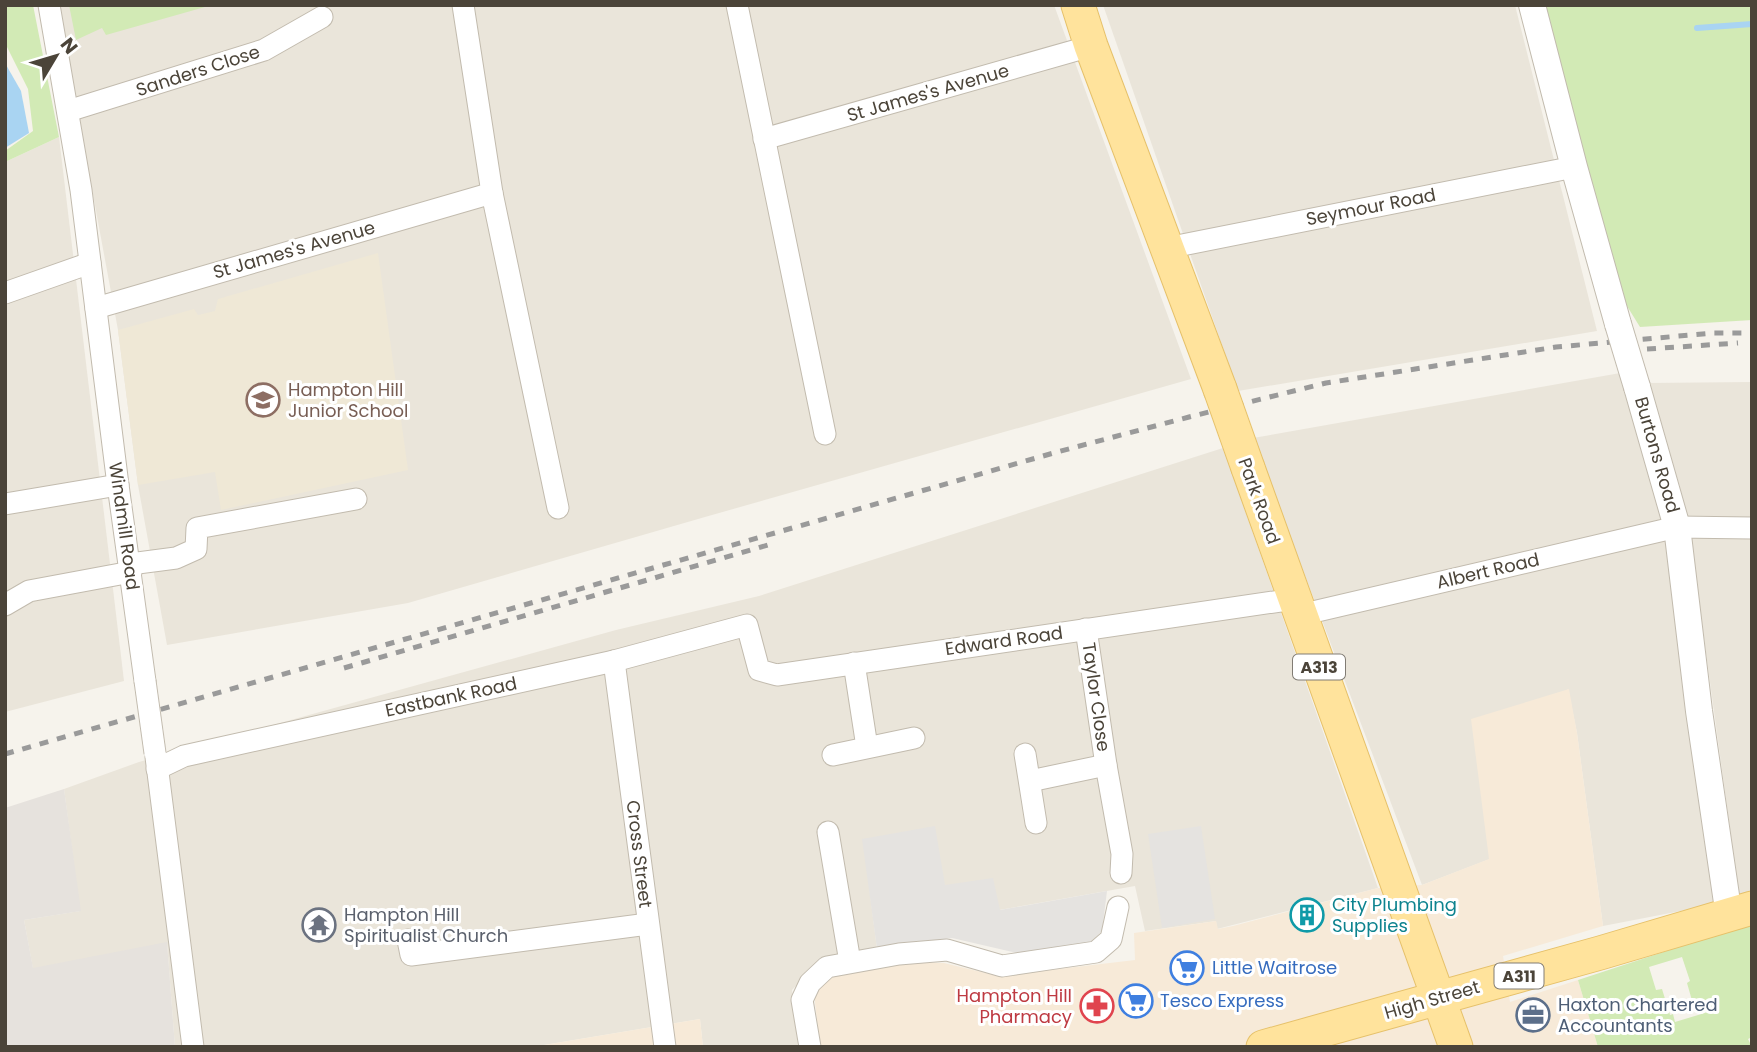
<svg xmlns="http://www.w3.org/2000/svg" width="1757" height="1052" viewBox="0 0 1757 1052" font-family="Poppins,sans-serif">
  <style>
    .residential { fill: #eae5da }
    .commercial { fill: #f7ead8 }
    .industrial { fill: #e6e2dd }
    .education { fill: #efe8d6 }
    .green { fill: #d2eab5; fill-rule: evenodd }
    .parking { fill: #e5e3e0 }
    .water { fill: #a9d4f2 }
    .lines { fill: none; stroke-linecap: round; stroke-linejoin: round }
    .stream { stroke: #a9d4f2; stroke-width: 6 }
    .minor-casing { stroke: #c2bbae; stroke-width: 23 }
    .tertiary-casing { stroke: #c2bbae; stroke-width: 28 }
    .primary-casing { stroke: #e6c16a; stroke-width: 35 }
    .minor { stroke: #fff; stroke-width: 21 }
    .tertiary { stroke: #fff; stroke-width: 26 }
    .primary { stroke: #ffe39c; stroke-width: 33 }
    .rail { stroke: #9a9a9a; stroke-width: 5; stroke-dasharray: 9 9; stroke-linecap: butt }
    .minor-bridge-casing { stroke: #c2bbae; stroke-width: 23; stroke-linecap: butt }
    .tertiary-bridge-casing { stroke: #c2bbae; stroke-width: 28; stroke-linecap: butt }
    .primary-bridge-casing { stroke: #e6c16a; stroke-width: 35; stroke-linecap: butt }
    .minor-bridge { stroke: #fff; stroke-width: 21 }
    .tertiary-bridge { stroke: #fff; stroke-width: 26 }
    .primary-bridge { stroke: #ffe39c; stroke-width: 33 }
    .labels { text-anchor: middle; stroke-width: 6; stroke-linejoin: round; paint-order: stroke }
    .shield { fill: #fff; stroke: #817c74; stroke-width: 2 }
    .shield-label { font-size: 16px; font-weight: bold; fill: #4b4439 }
    .street-label { font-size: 18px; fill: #4b4439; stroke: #fff }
    .education-label { font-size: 18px; fill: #785e54; stroke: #fff; text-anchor: start }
    .culture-label { font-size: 18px; fill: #0d838f; stroke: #fff; text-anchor: start }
    .worship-label { font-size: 18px; fill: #5b616d; stroke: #fff; text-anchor: start }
    .shop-label { font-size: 18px; fill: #366cbe; stroke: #fff; text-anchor: start }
    .health-label { font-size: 18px; fill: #be3a42; stroke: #fff; text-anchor: end }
    .service-label { font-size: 18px; fill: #4e5e75; stroke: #fff; text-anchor: start }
  </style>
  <rect width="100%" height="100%" fill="#f6f3ec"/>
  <g class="residential">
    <path d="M 58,5 L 1054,5 L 1191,379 L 705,517 L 408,603 L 167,645 L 138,485 L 118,330 Z"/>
    <path d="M 1103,5 L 1515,5 L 1597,331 L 1238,391 Z"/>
    <path d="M 59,137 L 124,681 L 5,712 L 5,162 Z"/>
    <path d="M 1626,372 L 1670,529 L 1717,904 L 1603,926 L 1577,733 L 1568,689 L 1490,859 L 1422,885 L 1253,438 Z"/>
    <path d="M 1752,382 L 1752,890 L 1739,895 L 1693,557 L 1680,487 L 1647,383 Z"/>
    <path d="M 1223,448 L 1378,888 L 1217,929 L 1216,921 L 1145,931 L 1135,886 L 999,910 L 945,886 L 863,839 L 877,949 L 822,958 L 792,990 L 798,1047 L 703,1047 L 700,1019 L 532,1047 L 175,1047 L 167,943 L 33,969 L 24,920 L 80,911 L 64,789 L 139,762 L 616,630 L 759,596 Z"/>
  </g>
  <g class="commercial">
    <path d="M 1569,689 L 1577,733 L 1603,926 L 1503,956 L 1510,1002 L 1578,980 L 1598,1047 L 820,1047 L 814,994 L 832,975 L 906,962 L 944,963 L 998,976 L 1135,960 L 1134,933 L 1216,921 L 1218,929 L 1233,926 L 1378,888 L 1422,885 L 1489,859 L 1471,719 Z"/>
    <path d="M 700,1019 L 703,1047 L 532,1047 Z"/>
  </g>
  <path class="industrial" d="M 64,789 L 81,911 L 24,920 L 33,968 L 167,942 L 175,1047 L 5,1047 L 5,808 Z"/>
  <path class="education" d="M 378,253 L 408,470 L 221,510 L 215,472 L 138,485 L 118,330 L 194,309 L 198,315 L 215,311 L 218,299 Z"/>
  <g class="green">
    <path d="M 5,5 L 33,5 L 59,137 L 5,162 L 5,151 L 33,131 L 28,89 L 5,43 Z"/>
    <path d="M 69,5 L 212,5 L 106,35 L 102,28 L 76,40 Z"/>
    <path d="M 1540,5 L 1752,5 L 1752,320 L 1640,327 L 1622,298 Z"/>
    <path d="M 1752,923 L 1752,1037 L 1748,1039 L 1752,1047 L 1598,1047 L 1578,980 ZM 1682,957 L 1690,981 L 1687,983 L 1693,1004 L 1704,1000 L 1708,1012 L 1675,1022 L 1673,1014 L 1670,1015 L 1662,989 L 1656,990 L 1649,967 Z"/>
  </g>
  <g class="parking">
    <path d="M 935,826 L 945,885 L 993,878 L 1000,910 L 1107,891 L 1102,931 L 1087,945 L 1025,955 L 952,938 L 877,949 L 862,839 Z"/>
    <path d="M 1201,826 L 1215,919 L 1162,928 L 1148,834 Z"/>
  </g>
  <path class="water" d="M 5,63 L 21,91 L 29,133 L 5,148 Z"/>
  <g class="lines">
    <path class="stream" d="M 1697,28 L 1752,24"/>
    <defs>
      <g id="minor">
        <path d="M 49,5 L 81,190 L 118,485 L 145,681"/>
        <path d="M 463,5 L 492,193 L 558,508"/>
        <path d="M 737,5 L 825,434"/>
        <path d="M 68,111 L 264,50 L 322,17"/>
        <path d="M 764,139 L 1091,46"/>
        <path d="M 1167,248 L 1574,167"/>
        <path d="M 5,293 L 90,263"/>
        <path d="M 96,308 L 492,193"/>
        <path d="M 5,504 L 118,485"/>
        <path d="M 130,564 L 176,558 L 196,549 L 197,528 L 356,499"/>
        <path d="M 5,605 L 29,591 L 131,572"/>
        <path d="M 1300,615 L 1677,527 L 1752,528"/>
        <path d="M 1086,629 L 1106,765 L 1122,854 L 1121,873"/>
        <path d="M 614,661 L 665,1047"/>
        <path d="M 854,663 L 867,747"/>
        <path d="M 1025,754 L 1036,823"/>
        <path d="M 833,755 L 914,738"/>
        <path d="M 156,757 L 193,1047"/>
        <path d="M 157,769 L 184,756 L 614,661 L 747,625 L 759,670 L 777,675 L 1294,599"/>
        <path d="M 1030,781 L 1106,765"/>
        <path d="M 828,832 L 850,962"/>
        <path d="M 408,940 L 411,955 L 648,924"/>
        <path d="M 810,1047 L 802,1000 L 810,983 L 827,967 L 899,954 L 947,950 L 1002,966 L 1096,952 L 1111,939 L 1118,907"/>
      </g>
      <g id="tertiary">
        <path d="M 1532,5 L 1574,167 L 1618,324"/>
        <path d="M 1637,387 L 1677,527 L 1699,711 L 1729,916"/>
      </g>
      <g id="primary">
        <path d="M 1078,5 L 1091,46 L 1220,389"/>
        <path d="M 1248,468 L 1456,1047"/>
        <path d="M 1263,1047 L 1600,953 L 1752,908"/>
      </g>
    </defs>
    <use href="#minor" class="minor-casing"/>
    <use href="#tertiary" class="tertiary-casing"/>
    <use href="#primary" class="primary-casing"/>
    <use href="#minor" class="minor"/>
    <use href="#tertiary" class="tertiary"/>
    <use href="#primary" class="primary"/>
    <g class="rail">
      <path d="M 1647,349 L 1738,343"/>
      <path d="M 344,668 L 768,545"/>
      <path d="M 5,754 L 1057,452 L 1189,417 L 1326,383 L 1556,347 L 1713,333 L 1752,333"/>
    </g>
    <defs>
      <path id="minor-bridge" d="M 145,681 L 155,753"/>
      <path id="tertiary-bridge" d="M 1618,324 L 1637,387"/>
      <path id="primary-bridge" d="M 1220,389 L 1248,468"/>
    </defs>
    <use href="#minor-bridge" class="minor-bridge-casing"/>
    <use href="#tertiary-bridge" class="tertiary-bridge-casing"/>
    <use href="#primary-bridge" class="primary-bridge-casing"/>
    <use href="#minor-bridge" class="minor-bridge"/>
    <use href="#tertiary-bridge" class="tertiary-bridge"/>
    <use href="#primary-bridge" class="primary-bridge"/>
  </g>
  <defs>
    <symbol id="school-ring" viewBox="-11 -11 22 22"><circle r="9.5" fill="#fff" stroke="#8d6e63" stroke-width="1.5"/><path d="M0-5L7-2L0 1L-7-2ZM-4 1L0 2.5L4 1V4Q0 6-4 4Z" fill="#8d6e63"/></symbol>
    <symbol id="building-ring" viewBox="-11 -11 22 22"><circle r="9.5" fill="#fff" stroke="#0f9aa8" stroke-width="1.5"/><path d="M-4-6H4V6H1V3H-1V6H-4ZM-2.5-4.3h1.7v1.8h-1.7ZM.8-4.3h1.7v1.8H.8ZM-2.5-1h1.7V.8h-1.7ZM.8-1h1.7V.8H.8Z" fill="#0f9aa8"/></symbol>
    <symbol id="temple-ring" viewBox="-11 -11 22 22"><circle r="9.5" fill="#fff" stroke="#6b7280" stroke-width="1.5"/><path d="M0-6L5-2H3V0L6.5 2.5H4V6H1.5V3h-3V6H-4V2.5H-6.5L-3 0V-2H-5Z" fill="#6b7280"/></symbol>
    <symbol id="supermarket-ring" viewBox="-11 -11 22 22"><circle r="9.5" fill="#fff" stroke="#3f7fe0" stroke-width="1.5"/><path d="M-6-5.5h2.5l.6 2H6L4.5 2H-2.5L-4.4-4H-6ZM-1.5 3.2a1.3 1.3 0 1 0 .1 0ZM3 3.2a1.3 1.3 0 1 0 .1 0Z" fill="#3f7fe0"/></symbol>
    <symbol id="pharmacy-ring" viewBox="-11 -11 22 22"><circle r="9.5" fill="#fff" stroke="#e0444e" stroke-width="1.5"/><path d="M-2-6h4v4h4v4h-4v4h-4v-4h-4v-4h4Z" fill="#e0444e"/></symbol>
    <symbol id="office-ring" viewBox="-11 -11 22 22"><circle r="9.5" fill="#fff" stroke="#5c6f8a" stroke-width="1.5"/><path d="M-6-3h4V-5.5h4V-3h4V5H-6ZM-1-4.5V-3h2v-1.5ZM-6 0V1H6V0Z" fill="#5c6f8a"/></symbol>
  </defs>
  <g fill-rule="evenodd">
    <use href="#school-ring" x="244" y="381" width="38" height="38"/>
    <use href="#building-ring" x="1288" y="896" width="38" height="38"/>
    <use href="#temple-ring" x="300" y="906" width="38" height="38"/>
    <use href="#supermarket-ring" x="1168" y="949" width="38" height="38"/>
    <use href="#supermarket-ring" x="1117" y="982" width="38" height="38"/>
    <use href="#pharmacy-ring" x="1078" y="987" width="38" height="38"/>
    <use href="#office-ring" x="1514" y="996" width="38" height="38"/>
  </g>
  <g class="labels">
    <g class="shield">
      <rect x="1293" y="654.5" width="52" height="25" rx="5"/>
      <rect x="1494.5" y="963.5" width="49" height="25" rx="5"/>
    </g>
    <g class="shield-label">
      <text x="1319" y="673">A313</text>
      <text x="1519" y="982">A311</text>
    </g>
    <g class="street-label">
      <text transform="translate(198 71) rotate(-18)" y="6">Sanders Close</text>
      <text transform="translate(928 93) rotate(-16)" y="6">St James's Avenue</text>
      <text transform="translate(1371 207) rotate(-11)" y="6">Seymour Road</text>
      <text transform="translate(294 250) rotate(-16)" y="6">St James's Avenue</text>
      <text transform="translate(1657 455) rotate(74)" y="6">Burtons Road</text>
      <text transform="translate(1259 501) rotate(70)" y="6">Park Road</text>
      <text transform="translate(124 526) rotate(82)" y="6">Windmill Road</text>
      <text transform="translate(1488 571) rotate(-13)" y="6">Albert Road</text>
      <text transform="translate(1004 641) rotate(-8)" y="6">Edward Road</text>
      <text transform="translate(451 697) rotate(-12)" y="6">Eastbank Road</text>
      <text transform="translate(1096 697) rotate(82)" y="6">Taylor Close</text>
      <text transform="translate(639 854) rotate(83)" y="6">Cross Street</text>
      <text transform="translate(1432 1000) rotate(-16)" y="6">High Street</text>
    </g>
    <g class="education-label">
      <text x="288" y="396">Hampton Hill<tspan x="288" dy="21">Junior School</tspan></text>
    </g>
    <g class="culture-label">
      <text x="1332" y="911">City Plumbing<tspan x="1332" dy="21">Supplies</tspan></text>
    </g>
    <g class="worship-label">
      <text x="344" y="921">Hampton Hill<tspan x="344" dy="21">Spiritualist Church</tspan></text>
    </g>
    <g class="shop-label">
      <text x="1212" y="974">Little Waitrose</text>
      <text x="1160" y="1007">Tesco Express</text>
    </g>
    <g class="health-label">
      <text x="1072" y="1002">Hampton Hill<tspan x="1072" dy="21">Pharmacy</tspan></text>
    </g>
    <g class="service-label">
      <text x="1558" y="1011">Haxton Chartered<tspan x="1558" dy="21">Accountants</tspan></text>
    </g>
  </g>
  <rect width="1757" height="1052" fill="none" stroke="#4b4439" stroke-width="14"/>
  <g transform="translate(56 56) rotate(52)" stroke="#ffffff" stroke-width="5" paint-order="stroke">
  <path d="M0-5L12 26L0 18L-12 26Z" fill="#4b4439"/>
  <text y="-10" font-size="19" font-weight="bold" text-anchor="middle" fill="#4b4439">N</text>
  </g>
</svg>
